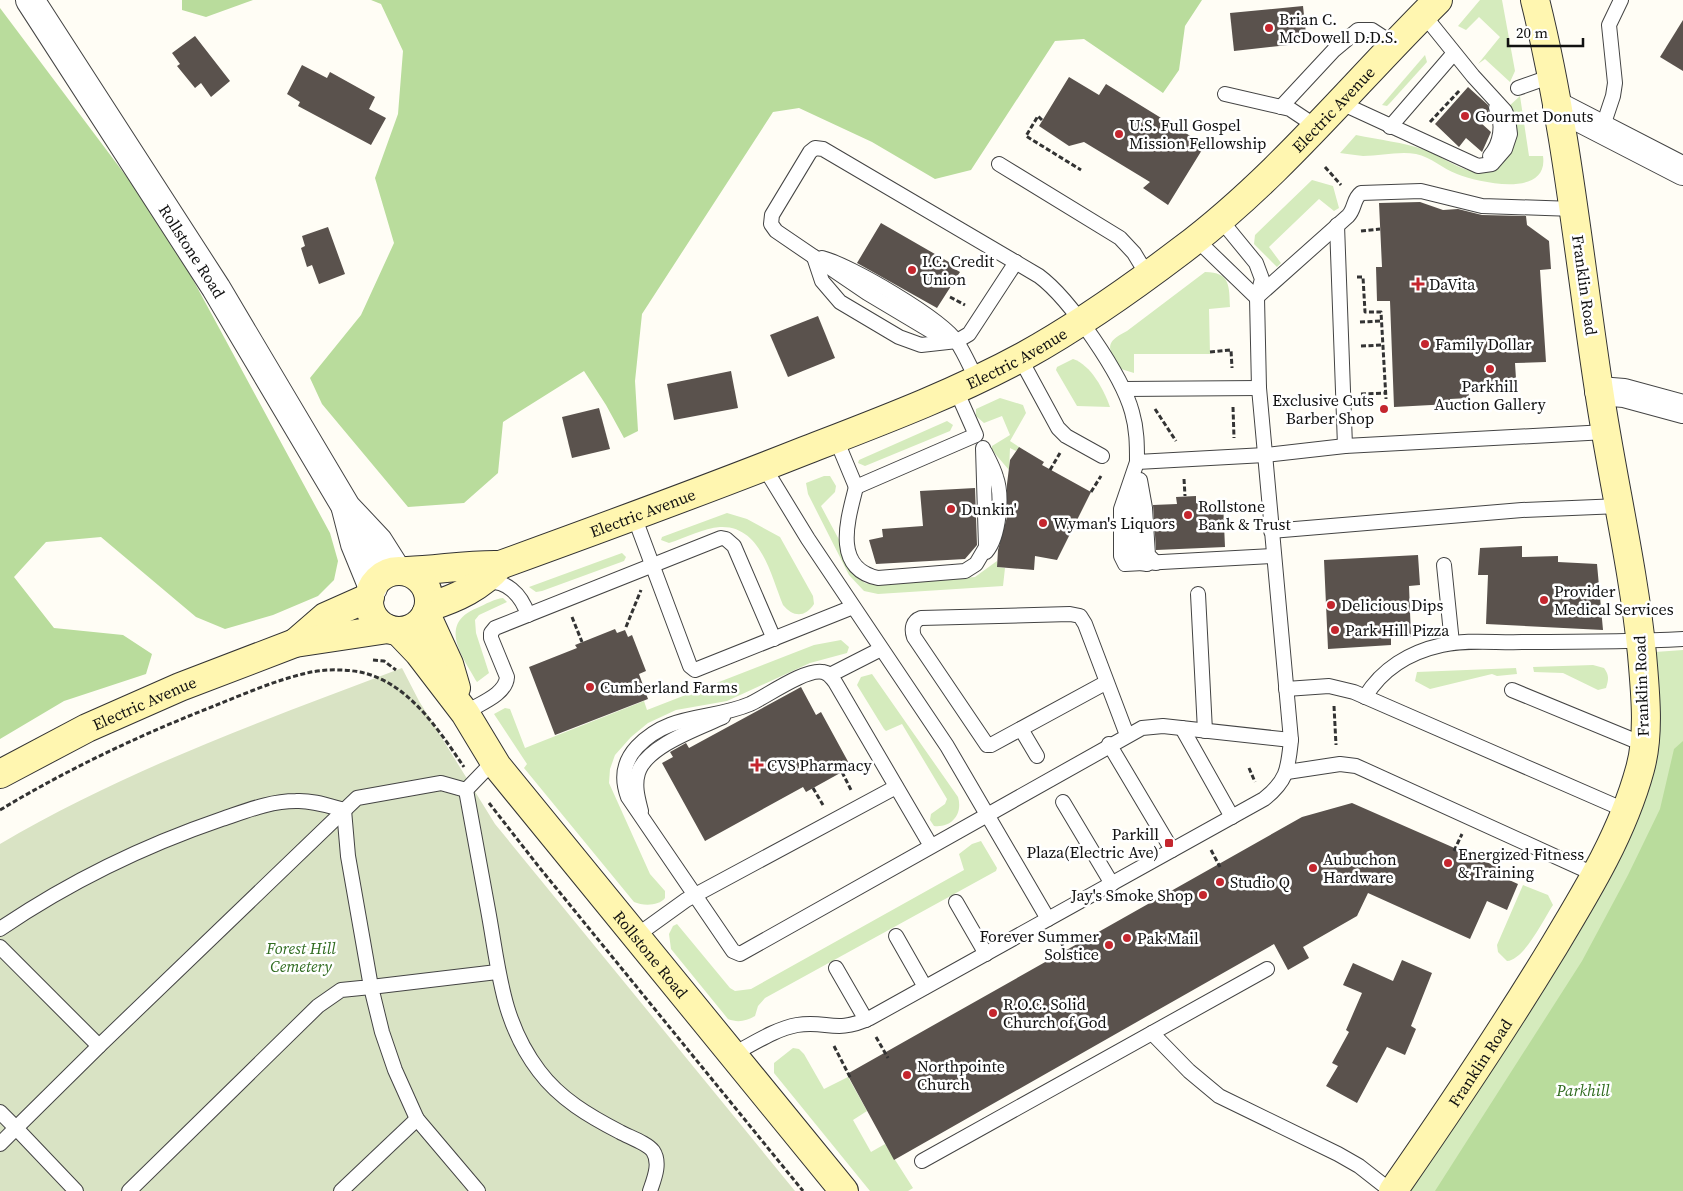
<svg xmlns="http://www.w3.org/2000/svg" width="1683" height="1191" viewBox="0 0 1683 1191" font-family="'Source Serif 4',serif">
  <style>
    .green { fill: #d5ebbd }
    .forest { fill: #b9dc9c }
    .cemetery { fill: #d9e3c4 }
    .building { fill: #5a524d }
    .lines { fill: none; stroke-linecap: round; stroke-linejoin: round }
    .service-casing { stroke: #444; stroke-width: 16 }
    .minor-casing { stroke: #444; stroke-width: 30 }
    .tertiary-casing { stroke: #444; stroke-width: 30 }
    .secondary-casing { stroke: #333; stroke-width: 30 }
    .path { stroke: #333; stroke-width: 3; stroke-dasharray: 5 2.5; stroke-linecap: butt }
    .service { stroke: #fff; stroke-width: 14 }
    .minor { stroke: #fff; stroke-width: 28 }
    .tertiary { stroke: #fff; stroke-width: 28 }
    .secondary { stroke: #fff6b0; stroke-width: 28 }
    .poi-dot { fill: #c4262e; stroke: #fff; stroke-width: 2 }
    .labels { text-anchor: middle; stroke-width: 5; stroke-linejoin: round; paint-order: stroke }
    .poi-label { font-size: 16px; fill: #111; stroke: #fff; text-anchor: start }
    .street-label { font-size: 16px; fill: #111; stroke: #fff }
    .park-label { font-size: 16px; font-style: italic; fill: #2f6b1f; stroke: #fff }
  </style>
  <rect width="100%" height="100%" fill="#fffdf5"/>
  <g class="green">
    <path d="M 1480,0 L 1502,0 L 1515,71 L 1510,82 L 1485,59 L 1478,64 L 1500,37 L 1479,17 L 1466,30 L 1458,26 Z"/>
    <path d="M 1425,55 L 1427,62 L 1390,103 L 1387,106 L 1382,105 Z"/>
    <path d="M 1520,96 L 1529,156 L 1543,156 C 1549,198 1480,183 1457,174 C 1443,169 1431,157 1416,154 C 1399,151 1380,156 1363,156 C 1355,155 1347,154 1340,153 L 1356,135 C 1379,140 1403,142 1425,150 C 1443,156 1470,179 1489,170 L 1507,108 Z"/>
    <path d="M 1312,180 L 1333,186 L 1339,208 L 1334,211 L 1319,199 L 1269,247 L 1281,263 L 1277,267 L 1254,244 L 1255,235 Z"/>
    <path d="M 1205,272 C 1231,272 1229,287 1230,307 L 1209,309 L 1210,354 L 1134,354 L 1134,373 L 1121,369 C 1108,349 1103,343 1127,331 Z"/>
    <path d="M 1073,359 C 1091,365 1104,390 1110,407 L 1077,406 L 1056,370 L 1057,367 Z"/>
    <path d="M 1000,398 L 1023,405 L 1026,413 L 1010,441 L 1019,447 L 1016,451 L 1010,448 L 1009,470 L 991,449 L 992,446 L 1010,435 L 1002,416 L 984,423 L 976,416 L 976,409 Z"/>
    <path d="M 947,421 L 953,425 L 950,431 L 865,466 L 858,463 L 859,460 Z"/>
    <path d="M 824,476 L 830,476 L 836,486 L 835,492 L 821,506 L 860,579 L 865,583 L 874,585 L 975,577 L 997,561 L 997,567 L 1005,568 L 1003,586 L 878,594 L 864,591 L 849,575 L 808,494 L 806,483 Z"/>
    <path d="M 727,513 L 747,519 L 780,537 L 813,596 L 814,604 C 805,618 793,617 783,605 C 771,576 761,525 720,527 C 704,528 685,538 669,543 L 661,540 L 662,537 Z"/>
    <path d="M 622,553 L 626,557 L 624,561 L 542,591 L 536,592 L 529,587 Z"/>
    <path d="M 503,598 L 507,602 L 479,615 L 475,620 L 476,633 L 489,673 L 477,682 C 463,657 437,624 477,608 C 486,604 494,599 503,598 Z"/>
    <path d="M 841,640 L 849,647 L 847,653 L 810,663 L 727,701 L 676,710 L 648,723 L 631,737 L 615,755 L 610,769 L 609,783 L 650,874 L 665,891 L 665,898 C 659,906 643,906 634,902 L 524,768 L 527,764 L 494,714 L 505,708 L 510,709 L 525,748 L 644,701 L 647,710 L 814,645 Z"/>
    <path d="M 1683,650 L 1683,1191 L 1393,1191 L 1626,811 L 1641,653 Z"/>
    <path d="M 1593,665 L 1604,668 C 1609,675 1609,679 1606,688 L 1598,690 L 1563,673 L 1534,672 L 1533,667 Z"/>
    <path d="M 1516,668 L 1517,674 L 1497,676 L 1492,674 L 1430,689 L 1415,681 L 1417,672 Z"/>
    <path d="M 872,674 L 958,797 C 963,814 952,828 934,826 L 930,820 L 931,814 L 945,804 L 947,799 L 902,724 L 886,731 L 884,729 L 857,685 L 861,677 Z"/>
    <path d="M 981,841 L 997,868 L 996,871 L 765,998 L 758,1006 L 755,1016 C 746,1021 738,1023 728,1019 L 671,949 L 669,934 L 673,926 L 677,924 L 730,988 L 735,991 L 751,989 L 964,870 L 959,854 L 972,844 Z"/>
    <path d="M 1523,885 L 1548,895 L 1553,905 C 1543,920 1525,959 1507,961 L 1498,952 L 1497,945 Z"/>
    <path d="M 793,1048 L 799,1049 L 804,1054 L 824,1089 L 848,1077 L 867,1111 L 853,1120 L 871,1152 L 885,1144 L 913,1188 L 908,1191 L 870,1191 L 774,1073 L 774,1063 Z"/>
  </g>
  <g class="forest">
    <path d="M 182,0 L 253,0 L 206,17 L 182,10 Z"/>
    <path d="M 371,0 L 1202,0 L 1185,26 L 1179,70 L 1163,93 L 1084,39 L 1055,41 L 971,170 L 935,179 L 872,142 L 799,108 L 773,112 L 642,314 L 635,381 L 638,431 L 624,438 L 606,405 L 584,371 L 503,422 L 498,473 L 464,503 L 408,507 L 322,404 L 310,378 L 361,315 L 394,243 L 375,178 L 398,114 L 403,51 L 381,4 Z"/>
    <path d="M 0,8 L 165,228 L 330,533 L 338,561 L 334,580 L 318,596 L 273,615 L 225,629 L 196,617 L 101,537 L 46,542 L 14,577 L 54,628 L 123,635 L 152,654 L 146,674 L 64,701 L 0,739 Z"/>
    <path d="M 1683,741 L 1683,1191 L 1435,1191 L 1582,961 L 1628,875 L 1660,809 L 1674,749 Z"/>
  </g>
  <path class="cemetery" d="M 402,668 L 419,701 L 495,824 L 795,1191 L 0,1191 L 0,844 C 127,769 265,720 402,668 Z"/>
  <g class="building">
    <path d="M 1303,6 L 1307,43 L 1234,51 L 1230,13 Z"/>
    <path d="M 1683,20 L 1683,71 L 1660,57 Z"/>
    <path d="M 195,36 L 230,81 L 211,97 L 201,83 L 195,88 L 177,66 L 180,64 L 172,53 Z"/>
    <path d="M 302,65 L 327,78 L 330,72 L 375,97 L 369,109 L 386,118 L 371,145 L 298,106 L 300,102 L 287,94 Z"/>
    <path d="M 1069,77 L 1099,95 L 1106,84 L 1205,145 L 1168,205 L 1143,188 L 1150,182 L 1084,142 L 1069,146 L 1039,126 Z"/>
    <path d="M 1468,87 L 1488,105 L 1489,114 L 1481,123 L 1491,132 L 1482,152 L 1466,138 L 1459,147 L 1435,124 Z"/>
    <path d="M 1420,202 L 1443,210 L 1458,209 L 1482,215 L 1526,216 L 1527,225 L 1549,241 L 1551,269 L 1540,270 L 1546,362 L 1515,363 L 1516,379 L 1509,380 L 1509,383 L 1468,385 L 1469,398 L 1450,399 L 1450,404 L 1394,407 L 1390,301 L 1377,301 L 1376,267 L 1382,267 L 1379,203 Z"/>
    <path d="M 881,223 L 954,265 L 953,268 L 960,272 L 937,308 L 857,263 Z"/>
    <path d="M 328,227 L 345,274 L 319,284 L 312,265 L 307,267 L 301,248 L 305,246 L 302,236 Z"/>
    <path d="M 818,316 L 835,358 L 788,377 L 770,335 Z"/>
    <path d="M 731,371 L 738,408 L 674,420 L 667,384 Z"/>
    <path d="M 599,408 L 610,449 L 572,458 L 562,417 Z"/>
    <path d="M 1019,447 L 1044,462 L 1042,465 L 1091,492 L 1057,560 L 1035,556 L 1034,570 L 997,567 L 998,550 L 1007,517 L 1007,484 L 1010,460 Z"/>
    <path d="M 975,488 L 977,545 L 965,559 L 876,564 L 869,540 L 883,537 L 882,529 L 923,526 L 920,491 Z"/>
    <path d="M 1196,496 L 1196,503 L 1223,502 L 1225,547 L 1156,550 L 1153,505 L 1177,504 L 1176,497 Z"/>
    <path d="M 1522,546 L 1522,557 L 1558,556 L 1558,562 L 1597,564 L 1603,630 L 1486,624 L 1488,575 L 1478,575 L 1480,548 Z"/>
    <path d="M 1418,555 L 1420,585 L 1409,586 L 1411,637 L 1391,638 L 1391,645 L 1328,649 L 1324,560 Z"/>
    <path d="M 615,629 L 617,633 L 625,630 L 628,637 L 632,635 L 646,671 L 639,674 L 648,699 L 555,735 L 529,667 L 577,648 L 575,645 Z"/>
    <path d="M 801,687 L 816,715 L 821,712 L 851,767 L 806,792 L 803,787 L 705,841 L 662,763 L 673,757 L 670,752 L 679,747 L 686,743 L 689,748 Z"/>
    <path d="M 1352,803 L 1500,868 L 1498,875 L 1518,884 L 1507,910 L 1487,901 L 1470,939 L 1368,893 L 1357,916 L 1303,947 L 1309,958 L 1288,970 L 1274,944 L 894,1160 L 847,1074 L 1302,817 Z"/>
    <path d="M 1402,960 L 1432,973 L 1411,1026 L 1416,1029 L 1405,1055 L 1387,1047 L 1357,1103 L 1326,1086 L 1338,1066 L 1332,1063 L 1349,1032 L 1346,1030 L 1362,993 L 1343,985 L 1353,963 L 1393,981 Z"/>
  </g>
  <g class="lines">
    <defs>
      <g id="service">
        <path d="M 1518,88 L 1552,76"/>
        <path d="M 1225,94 L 1290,109 L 1317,127"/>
        <path d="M 1341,103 L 1478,166 L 1492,164 L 1505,149 L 1510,134 L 1508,118 L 1505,111 L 1473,76 L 1423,14"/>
        <path d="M 1281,107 L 1334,50 L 1358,30 L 1372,30 L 1395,45"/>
        <path d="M 1390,127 L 1454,53"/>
        <path d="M 1602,129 L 1613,96 L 1615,83 L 1609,25 L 1621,0"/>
        <path d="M 1490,156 C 1501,143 1504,124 1496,108"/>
        <path d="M 999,164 L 1120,238 L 1134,253 L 1148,276"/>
        <path d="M 1337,225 L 1345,446"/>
        <path d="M 1196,239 L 1257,298"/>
        <path d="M 814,257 L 822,281 L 840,302 L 899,337 L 921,345 L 957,341 L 969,334 L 1016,262"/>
        <path d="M 822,258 C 850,265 942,319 957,342 C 965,354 970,367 977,380"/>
        <path d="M 1257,297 L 1348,216 C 1355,209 1353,199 1361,193 L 1421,191 L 1482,206 L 1574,209"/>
        <path d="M 957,341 L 934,333 L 867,293 L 776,231 L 771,224 L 772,215 L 810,152 L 815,148 L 823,149 L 1039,276 C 1070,299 1122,375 1132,412 C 1137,429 1137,445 1137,462 L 1265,455 L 1345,446 L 1606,432"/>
        <path d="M 1020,358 L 1058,428 L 1066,436 L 1102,456"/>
        <path d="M 1124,389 L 1259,388"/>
        <path d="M 836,439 L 856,487 L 976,435 L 956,390"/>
        <path d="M 985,452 C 989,460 994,469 996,477 C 1003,496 999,537 986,552"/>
        <path d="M 1137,462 L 1121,509 L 1121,556 L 1125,564 L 1274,556"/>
        <path d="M 764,467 L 808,539 L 947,746 L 1048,919"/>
        <path d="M 1140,480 L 1145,508 L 1148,555 L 1156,563"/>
        <path d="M 1135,485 L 1132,515 L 1135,556 L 1141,563 L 1147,564"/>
        <path d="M 856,487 C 848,519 832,568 878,578 L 965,571 L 976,564 L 986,547 L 983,448"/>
        <path d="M 634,516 L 690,666 L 695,670 L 853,607"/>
        <path d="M 1271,531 L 1522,510 L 1620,506"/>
        <path d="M 1444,565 L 1452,643"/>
        <path d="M 483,582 C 506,579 521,594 528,615"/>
        <path d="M 1198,594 L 1205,731"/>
        <path d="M 830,675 L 881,649"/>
        <path d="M 1107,682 L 991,745 L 987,745 L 914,637 C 911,628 913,621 921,618 L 1070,614 L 1080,616 L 1085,624 L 1127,735"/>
        <path d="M 1286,689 L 1329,686 L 1354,692 L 1627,811"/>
        <path d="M 1512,690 L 1643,744"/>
        <path d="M 1365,697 C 1382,669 1410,652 1442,645 C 1467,639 1497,643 1522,642 C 1576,642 1629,642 1683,639"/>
        <path d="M 465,713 C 478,704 506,695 507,677 L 491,638 L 491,633 L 495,628 L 721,538 L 726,539 L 734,546 L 774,639"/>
        <path d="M 1182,728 L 1232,817"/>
        <path d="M 1021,729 L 1037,756"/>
        <path d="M 1109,744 L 1172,850"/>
        <path d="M 1287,772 L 1340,764 L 1356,766 L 1596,875"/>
        <path d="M 466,790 C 473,830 481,870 488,910 C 499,969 501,1021 539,1071 C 560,1099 589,1116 620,1132 C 629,1137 647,1143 653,1151 C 661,1163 654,1179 650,1191"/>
        <path d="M 1063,802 L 1112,884"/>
        <path d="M 641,811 C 638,799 634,786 638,773 C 646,746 699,728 723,717"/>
        <path d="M 931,846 L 835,682 C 831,677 829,673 823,672 C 806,668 767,696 750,704 C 710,721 670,712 637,747 C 624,761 621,778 628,797 L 733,951 L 740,954 L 1142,728 L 1163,726 L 1291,740"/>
        <path d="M 956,902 L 986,954"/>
        <path d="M 0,929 C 69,882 143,846 222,819 C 246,811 270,801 296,801 C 312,800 329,806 344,810"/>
        <path d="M 636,936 L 686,900 L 896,787"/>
        <path d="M 896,936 L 925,987"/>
        <path d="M 0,947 L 99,1046 L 357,798 L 441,783 L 466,790 L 494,761"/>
        <path d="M 836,968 L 866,1020"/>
        <path d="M 1152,1033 L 1189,1071 L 1219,1096 L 1338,1154 L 1359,1166 L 1391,1191"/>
        <path d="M 733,1054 C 753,1044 775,1029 797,1025 C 827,1020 836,1034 870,1018 L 1264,799 C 1288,780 1288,768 1291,740 L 1259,388 L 1257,298 L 1262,279 L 1256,263 L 1220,219"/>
        <path d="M 0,1112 L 16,1128 L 99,1046"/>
        <path d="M 0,1144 L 16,1128 L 76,1191"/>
        <path d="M 922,1161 L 1267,969"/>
        <path d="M 129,1191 L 318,1006 L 341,990 L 371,987 L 348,856 L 344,810"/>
        <path d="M 341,1191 L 417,1119"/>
        <path d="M 478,1191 L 417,1119 L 395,1070 L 382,1032 L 371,987 L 497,972"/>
      </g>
      <g id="minor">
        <path id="s1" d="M 30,0 L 216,288 L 346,507 L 378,541 L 397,571"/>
        <path d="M 1557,106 L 1683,171"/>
        <path d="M 346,509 L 355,544 L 373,588"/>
      </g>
      <path id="tertiary" d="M 1599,391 L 1624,393 L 1683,409"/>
      <g id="secondary">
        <path id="s2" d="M 407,571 C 438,570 469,564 500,565 C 602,528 703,491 804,451 C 879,422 954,394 1024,356 C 1080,325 1132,288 1182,250 C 1278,178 1353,84 1438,0"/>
        <circle cx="399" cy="601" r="30"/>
        <path d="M 429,607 C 457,598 481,587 500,565"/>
        <path d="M 426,614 L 449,664 L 456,688"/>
        <path id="s3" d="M 398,631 L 419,653 L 465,713 L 497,766 L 844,1191"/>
        <path d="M 295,643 L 325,617 L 370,597"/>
        <path id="s4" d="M 0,774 L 87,728 L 180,687 L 295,643 L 388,629"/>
        <path id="s5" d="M 1393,1191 C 1448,1112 1501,1033 1551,951 C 1586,893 1622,835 1640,769 C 1650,733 1645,691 1642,654 C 1633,565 1612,478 1599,390 C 1579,260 1567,128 1535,0"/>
      </g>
    </defs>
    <use href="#service" class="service-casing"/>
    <use href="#minor" class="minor-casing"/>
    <use href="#tertiary" class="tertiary-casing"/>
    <use href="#secondary" class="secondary-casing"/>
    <g class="path">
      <path d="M 1042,120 L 1038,116 L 1026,136 L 1081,170"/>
      <path d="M 1430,122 L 1460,90"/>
      <path d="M 1325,167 L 1341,185"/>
      <path d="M 1361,231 L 1380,229"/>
      <path d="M 1357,277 L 1363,277 L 1365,312 L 1381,312 L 1386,399"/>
      <path d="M 950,297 L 965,305"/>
      <path d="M 1360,322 L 1381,321"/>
      <path d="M 1361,346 L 1383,345"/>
      <path d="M 1210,352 L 1231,350 L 1232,368"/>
      <path d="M 1361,394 L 1386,393"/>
      <path d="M 1233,407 L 1234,438"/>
      <path d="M 1155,409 L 1176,441"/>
      <path d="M 1050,470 L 1060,453"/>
      <path d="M 1184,479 L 1185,496"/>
      <path d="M 1091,492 L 1101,476"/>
      <path d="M 572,617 L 582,642"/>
      <path d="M 626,627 L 641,590"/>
      <path d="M 373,660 L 384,661 L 396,670"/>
      <path d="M 1334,706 L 1336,745"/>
      <path d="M 1249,768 L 1255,782"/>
      <path d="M 842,772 L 851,790"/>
      <path d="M 813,788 L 823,805"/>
      <path d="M 489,803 L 539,867 L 803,1191"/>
      <path d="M 0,810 C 68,769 140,735 214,706 C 244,694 276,680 307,673 C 323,669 343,669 360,672 C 408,682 438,729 464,767"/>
      <path d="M 1211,850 L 1220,867"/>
      <path d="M 1454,851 L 1462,834"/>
      <path d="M 1057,935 L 1068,955"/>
      <path d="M 876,1037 L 888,1058"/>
      <path d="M 834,1046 L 851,1079"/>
    </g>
    <use href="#service" class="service"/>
    <use href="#minor" class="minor"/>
    <use href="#tertiary" class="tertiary"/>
    <use href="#secondary" class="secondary"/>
  </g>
  <g class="poi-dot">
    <circle cx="1269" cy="28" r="5"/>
    <circle cx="1465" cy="116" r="5"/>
    <circle cx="1119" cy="134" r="5"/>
    <circle cx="912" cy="270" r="5"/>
    <path d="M1415.5 276.5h5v5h5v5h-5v5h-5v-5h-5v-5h5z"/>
    <circle cx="1425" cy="344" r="5"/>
    <circle cx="1490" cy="369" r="5"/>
    <circle cx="1384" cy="409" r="5"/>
    <circle cx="951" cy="509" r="5"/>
    <circle cx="1188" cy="515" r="5"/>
    <circle cx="1043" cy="523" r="5"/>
    <circle cx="1544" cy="600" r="5"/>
    <circle cx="1331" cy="605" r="5"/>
    <circle cx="1335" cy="630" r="5"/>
    <circle cx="590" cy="687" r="5"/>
    <path d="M754.5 757.5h5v5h5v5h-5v5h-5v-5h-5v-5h5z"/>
    <rect x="1164" y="838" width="10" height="10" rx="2.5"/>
    <circle cx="1448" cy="863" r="5"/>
    <circle cx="1313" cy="868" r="5"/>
    <circle cx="1220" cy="882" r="5"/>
    <circle cx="1203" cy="895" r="5"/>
    <circle cx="1127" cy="938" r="5"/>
    <circle cx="1109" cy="945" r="5"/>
    <circle cx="993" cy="1013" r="5"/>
    <circle cx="907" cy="1075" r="5"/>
  </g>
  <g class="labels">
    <g class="poi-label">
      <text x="1279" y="25">Brian C.<tspan x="1279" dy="18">McDowell D.D.S.</tspan></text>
      <text x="1475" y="122">Gourmet Donuts</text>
      <text x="1129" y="131">U.S. Full Gospel<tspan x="1129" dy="18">Mission Fellowship</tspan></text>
      <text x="922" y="267">I.C. Credit<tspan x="922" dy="18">Union</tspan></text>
      <text x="1429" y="290">DaVita</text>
      <text x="1435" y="350">Family Dollar</text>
      <text x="1490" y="392" text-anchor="middle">Parkhill<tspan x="1490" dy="18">Auction Gallery</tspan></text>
      <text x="1374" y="406" text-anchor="end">Exclusive Cuts<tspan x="1374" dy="18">Barber Shop</tspan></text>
      <text x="1198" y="512">Rollstone<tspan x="1198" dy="18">Bank &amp; Trust</tspan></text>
      <text x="961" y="515">Dunkin'</text>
      <text x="1053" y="529">Wyman's Liquors</text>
      <text x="1554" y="597">Provider<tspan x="1554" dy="18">Medical Services</tspan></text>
      <text x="1341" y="611">Delicious Dips</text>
      <text x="1345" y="636">Park Hill Pizza</text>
      <text x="600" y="693">Cumberland Farms</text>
      <text x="767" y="771">CVS Pharmacy</text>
      <text x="1159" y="840" text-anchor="end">Parkill<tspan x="1159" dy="18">Plaza(Electric Ave)</tspan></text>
      <text x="1458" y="860">Energized Fitness<tspan x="1458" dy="18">&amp; Training</tspan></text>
      <text x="1323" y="865">Aubuchon<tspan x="1323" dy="18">Hardware</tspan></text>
      <text x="1230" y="888">Studio Q</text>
      <text x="1193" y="901" text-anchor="end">Jay's Smoke Shop</text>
      <text x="1099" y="942" text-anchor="end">Forever Summer<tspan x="1099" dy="18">Solstice</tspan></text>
      <text x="1137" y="944">Pak Mail</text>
      <text x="1003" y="1010">R.O.C. Solid<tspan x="1003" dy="18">Church of God</tspan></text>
      <text x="917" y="1072">Northpointe<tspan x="917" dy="18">Church</tspan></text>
    </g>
    <g class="street-label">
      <text dy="6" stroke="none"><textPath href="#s2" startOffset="1055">Electric Avenue</textPath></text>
      <text dy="6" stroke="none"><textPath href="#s1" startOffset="299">Rollstone Road</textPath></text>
      <text transform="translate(1585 285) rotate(82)" y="6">Franklin Road</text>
      <text dy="6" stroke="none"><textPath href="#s2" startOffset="650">Electric Avenue</textPath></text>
      <text dy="6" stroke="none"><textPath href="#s2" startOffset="245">Electric Avenue</textPath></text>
      <text transform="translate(1641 686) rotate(-92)" y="6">Franklin Road</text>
      <text dy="6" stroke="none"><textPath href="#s4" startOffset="161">Electric Avenue</textPath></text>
      <text dy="6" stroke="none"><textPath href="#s3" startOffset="411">Rollstone Road</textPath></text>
      <text dy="6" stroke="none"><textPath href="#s5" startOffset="155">Franklin Road</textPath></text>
    </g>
    <g class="park-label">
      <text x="301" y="954">Forest Hill<tspan x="301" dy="18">Cemetery</tspan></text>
      <text x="1583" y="1096">Parkhill</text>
    </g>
  </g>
  <path d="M1508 38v8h75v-8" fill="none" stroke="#111111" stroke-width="2.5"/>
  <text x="1516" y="38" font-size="15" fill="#111111" stroke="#ffffff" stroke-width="4" paint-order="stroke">20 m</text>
</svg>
